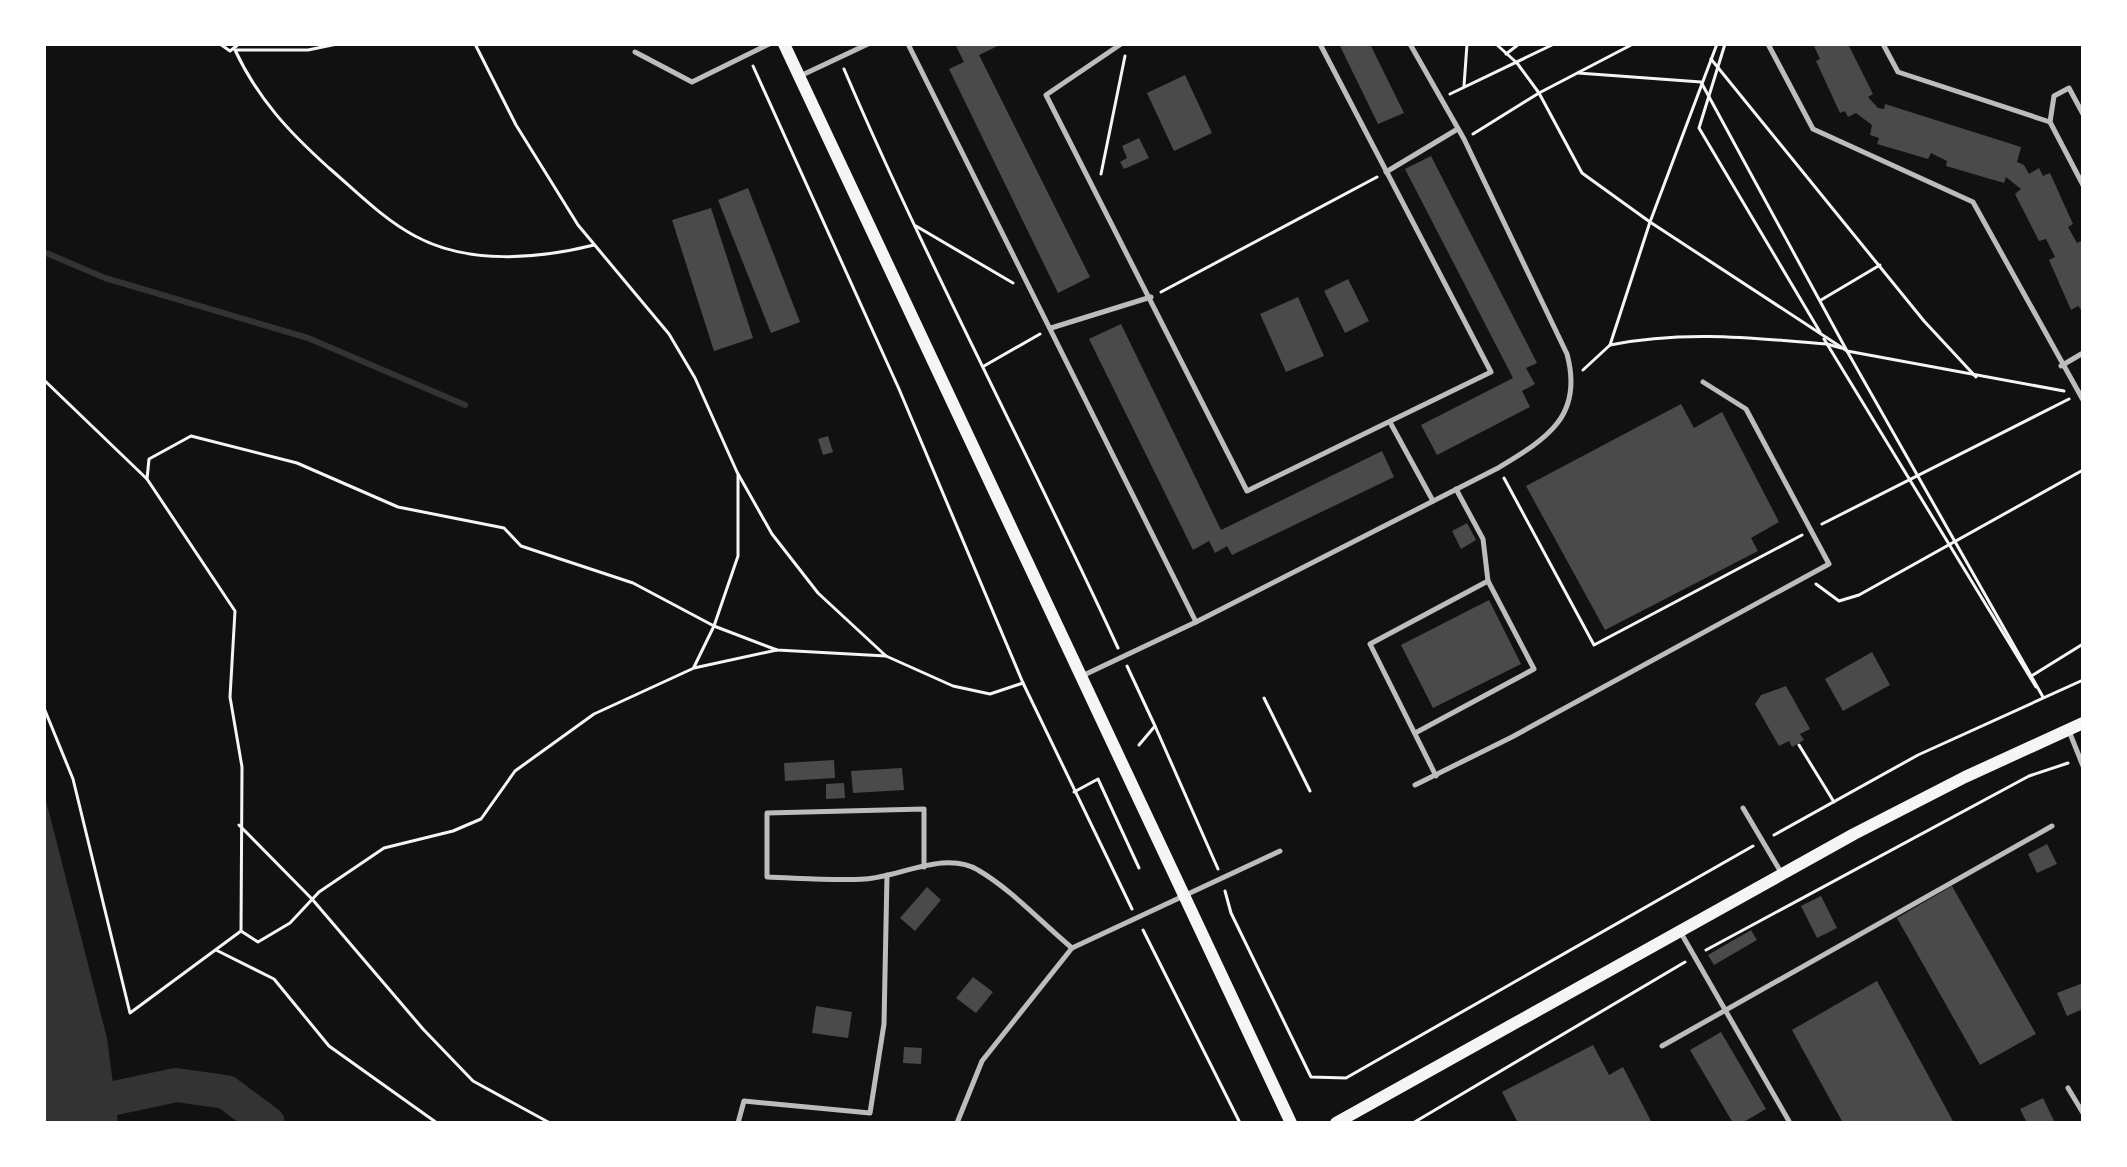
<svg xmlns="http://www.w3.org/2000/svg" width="2127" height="1167" viewBox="0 0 2127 1167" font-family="Commissioner,sans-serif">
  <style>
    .water { fill: #333 }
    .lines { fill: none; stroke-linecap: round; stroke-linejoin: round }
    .stream { stroke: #333; stroke-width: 6 }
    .river { stroke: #333; stroke-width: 34 }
    .building { fill: #4a4a4a }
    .path { stroke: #f5f5f5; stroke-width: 3 }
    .service { stroke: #bcbcbc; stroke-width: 5 }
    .secondary { stroke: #f5f5f5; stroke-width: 12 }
  </style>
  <rect width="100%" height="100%" fill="#111"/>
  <path class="water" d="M 44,793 L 107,1038 L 118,1123 L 44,1123 Z"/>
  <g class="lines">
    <path class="stream" d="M 44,252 L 105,278 L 308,338 L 465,405"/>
    <path class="river" d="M 44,1096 L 96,1102 L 176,1085 L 226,1092 L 268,1123"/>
  </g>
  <g class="building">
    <path d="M 961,44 L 1002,44 L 979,55 L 1090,277 L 1058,293 L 949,69 L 964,62 L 956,46 Z"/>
    <path d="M 1339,44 L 1370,44 L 1404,113 L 1378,124 Z"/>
    <path d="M 1813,44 L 1848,44 L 1873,94 L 1868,97 L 1878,108 L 1884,109 L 1885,104 L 2021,147 L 2017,162 L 2024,165 L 2029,174 L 2039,168 L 2043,176 L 2050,173 L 2073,224 L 2068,227 L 2077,243 L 2081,241 L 2083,245 L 2083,312 L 2078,306 L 2071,310 L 2049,260 L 2055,257 L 2046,239 L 2039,241 L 2015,194 L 2021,189 L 2006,177 L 2004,183 L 1946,166 L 1947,161 L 1931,153 L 1928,159 L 1877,144 L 1879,138 L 1870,135 L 1872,125 L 1856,113 L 1848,117 L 1845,111 L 1840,113 L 1816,61 L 1820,59 Z"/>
    <path d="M 1185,75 L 1212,133 L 1174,151 L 1147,93 Z"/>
    <path d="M 1139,138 L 1149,158 L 1124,169 L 1120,162 L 1127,158 L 1122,146 Z"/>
    <path d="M 1431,156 L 1537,363 L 1526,368 L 1535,384 L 1522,391 L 1530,407 L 1437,455 L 1421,425 L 1513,378 L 1405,169 Z"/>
    <path d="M 748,188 L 800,322 L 771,333 L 718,200 Z"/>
    <path d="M 711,208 L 753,338 L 714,351 L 672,220 Z"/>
    <path d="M 1348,279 L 1369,321 L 1345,333 L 1324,291 Z"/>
    <path d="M 1298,297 L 1324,356 L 1286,372 L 1260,314 Z"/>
    <path d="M 1121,324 L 1221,530 L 1382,451 L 1394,477 L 1232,555 L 1227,546 L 1215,553 L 1209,541 L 1193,550 L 1089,339 Z"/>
    <path d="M 1681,404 L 1694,428 L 1722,412 L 1779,522 L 1751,538 L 1758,551 L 1605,630 L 1526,486 Z"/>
    <path d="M 828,436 L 833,452 L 823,455 L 818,439 Z"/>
    <path d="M 1467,523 L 1476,540 L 1461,549 L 1452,531 Z"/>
    <path d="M 1489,600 L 1521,664 L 1433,708 L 1401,645 Z"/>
    <path d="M 1872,652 L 1890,685 L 1843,711 L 1825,679 Z"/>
    <path d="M 1786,686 L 1810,729 L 1800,734 L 1804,740 L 1792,747 L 1789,741 L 1779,746 L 1755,704 L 1761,695 Z"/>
    <path d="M 834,760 L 835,778 L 785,781 L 784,763 Z"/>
    <path d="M 902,768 L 904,790 L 853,793 L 851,771 Z"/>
    <path d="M 844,783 L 845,798 L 826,799 L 826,784 Z"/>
    <path d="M 2047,844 L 2057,864 L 2037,873 L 2028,854 Z"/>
    <path d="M 1952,886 L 2036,1034 L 1980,1065 L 1897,918 Z"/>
    <path d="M 927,887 L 941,900 L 915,931 L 900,918 Z"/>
    <path d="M 1821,896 L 1837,928 L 1817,938 L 1801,906 Z"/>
    <path d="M 1751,930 L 1757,940 L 1714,965 L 1708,955 Z"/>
    <path d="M 973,977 L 993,992 L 976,1013 L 956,998 Z"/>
    <path d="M 1877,981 L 1954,1123 L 1843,1123 L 1792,1030 Z"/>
    <path d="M 2083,983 L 2083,1009 L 2067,1016 L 2057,993 Z"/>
    <path d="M 816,1006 L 852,1012 L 848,1038 L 812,1033 Z"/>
    <path d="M 1721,1032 L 1766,1109 L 1742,1123 L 1733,1123 L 1690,1050 Z"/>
    <path d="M 1593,1045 L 1609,1075 L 1623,1067 L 1652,1123 L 1518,1123 L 1502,1092 Z"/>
    <path d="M 904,1047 L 922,1048 L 921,1064 L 903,1063 Z"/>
    <path d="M 2043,1098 L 2055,1123 L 2027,1123 L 2020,1109 Z"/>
  </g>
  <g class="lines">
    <g class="path">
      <path d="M 220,44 L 230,51 L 239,44"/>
      <path d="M 337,44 L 308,50 L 235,50 C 258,99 289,132 329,168 C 357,192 383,219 415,236 C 468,265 538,259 594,245"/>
      <path d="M 475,44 L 516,125 L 578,225 L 669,334 L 695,378 L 737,472 L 772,534 L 818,593 L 886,656 L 953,686 L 990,694 L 1023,683"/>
      <path d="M 1496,44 L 1517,63 L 1539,93 L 1582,173 L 1650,222 L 1847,351 L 2043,697"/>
      <path d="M 1725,44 L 1699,128 L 1820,332"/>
      <path d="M 1506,54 L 1519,44"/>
      <path d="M 1711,59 L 1924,321 L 1976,377"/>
      <path d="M 753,66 L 899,389 L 1023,683 L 1132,909"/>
      <path d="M 844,69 C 928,266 1029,454 1118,648"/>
      <path d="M 1578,73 L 1701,82 L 1847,351 L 2064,391"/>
      <path d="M 1464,86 L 1467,44"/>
      <path d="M 1450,94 L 1554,44"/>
      <path d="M 1473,134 L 1539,93 L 1633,44"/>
      <path d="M 1101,174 L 1125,56"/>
      <path d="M 916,226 L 1013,283"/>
      <path d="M 1161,292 L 1377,177"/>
      <path d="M 1821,300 L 1880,265"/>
      <path d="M 1824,339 L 2036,687"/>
      <path d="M 1610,345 C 1683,330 1754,338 1827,344 L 1841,348"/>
      <path d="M 984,366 L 1040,334"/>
      <path d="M 1583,370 L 1610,345 L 1650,222 L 1717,44"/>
      <path d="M 44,380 L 147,479 L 235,611 L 230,697 L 242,767 L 241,931 L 258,942 L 290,923 L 319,892 L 384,848 L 453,831 L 481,819 L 515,771 L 594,714 L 694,668 L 777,650"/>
      <path d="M 738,475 L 738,556 L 714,626 L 777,650 L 886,656"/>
      <path d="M 1504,478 L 1594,645 L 1802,535"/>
      <path d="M 147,479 L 149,459 L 191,436 L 297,463 L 398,507 L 504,528 L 521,546 L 633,583 L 714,626 L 694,667"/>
      <path d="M 1822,524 L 2069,399"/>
      <path d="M 1816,584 L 1839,601 L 1859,595 L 2083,470"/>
      <path d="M 1127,666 L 1155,726 L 1139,745"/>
      <path d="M 2033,675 L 2083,644"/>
      <path d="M 1264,698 L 1310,791"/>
      <path d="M 44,708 L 73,779 L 130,1013 L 241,931"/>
      <path d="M 1155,726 L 1218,869"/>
      <path d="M 1799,745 L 1834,802"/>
      <path d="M 1074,792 L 1098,779 L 1139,868"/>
      <path d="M 239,825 L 312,899 L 423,1029 L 473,1081 L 550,1123"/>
      <path d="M 1774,835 L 1918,755 L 2083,680"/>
      <path d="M 1225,891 L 1231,913 L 1311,1077 L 1346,1078 L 1753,846"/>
      <path d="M 1143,930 L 1240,1123"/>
      <path d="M 216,950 L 274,979 L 329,1046 L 437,1123"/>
      <path d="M 1706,950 L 2029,776 L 2068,763"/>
      <path d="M 1413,1123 L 1685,962"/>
    </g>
    <g class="service">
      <path d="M 908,44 L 1196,622"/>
      <path d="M 1121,44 L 1046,95 L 1247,491 L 1491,372 L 1320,44"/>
      <path d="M 1768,44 L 1813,129 L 1973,202 L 2083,400"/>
      <path d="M 1883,44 L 1898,72 L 2050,122 L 2083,185"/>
      <path d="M 635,52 L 692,82 L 769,44"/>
      <path d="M 800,76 L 868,44"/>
      <path d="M 2050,122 L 2054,96 L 2069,88 L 2083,114"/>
      <path d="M 1386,172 L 1456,130"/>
      <path d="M 1051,328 L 1151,297"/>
      <path d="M 2061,366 L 2083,353"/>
      <path d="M 1391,424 L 1433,501"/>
      <path d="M 1084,675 L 1196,622 L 1498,468 C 1546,439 1584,417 1567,354 L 1464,139 L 1410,44"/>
      <path d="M 2069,731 L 2083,766"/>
      <path d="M 1417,732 L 1534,669 L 1488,581 L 1483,539 L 1456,489"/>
      <path d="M 1436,776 L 1370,644 L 1488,581"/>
      <path d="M 1415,785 L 1512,737 L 1829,564 L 1746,409 L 1703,382"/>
      <path d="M 1743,808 L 1782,874"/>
      <path d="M 924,867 L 924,809 L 767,813 L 767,877 C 799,878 833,881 865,879 C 899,877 946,850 978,870 C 1012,890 1042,923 1072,948"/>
      <path d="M 1681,933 L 1790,1123"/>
      <path d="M 1662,1046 L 2052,826"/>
      <path d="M 2068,1088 L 2083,1113"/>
      <path d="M 738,1123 L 744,1101 L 870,1113 L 884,1024 L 887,875"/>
      <path d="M 957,1123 L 982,1061 L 1072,948 L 1280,851"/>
    </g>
    <g class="secondary">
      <path d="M 784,44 L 1291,1123"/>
      <path d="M 1336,1123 L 1854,834 L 1965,777 L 2083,723"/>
    </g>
  </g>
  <rect width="2127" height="1167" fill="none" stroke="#ffffff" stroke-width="92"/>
</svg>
